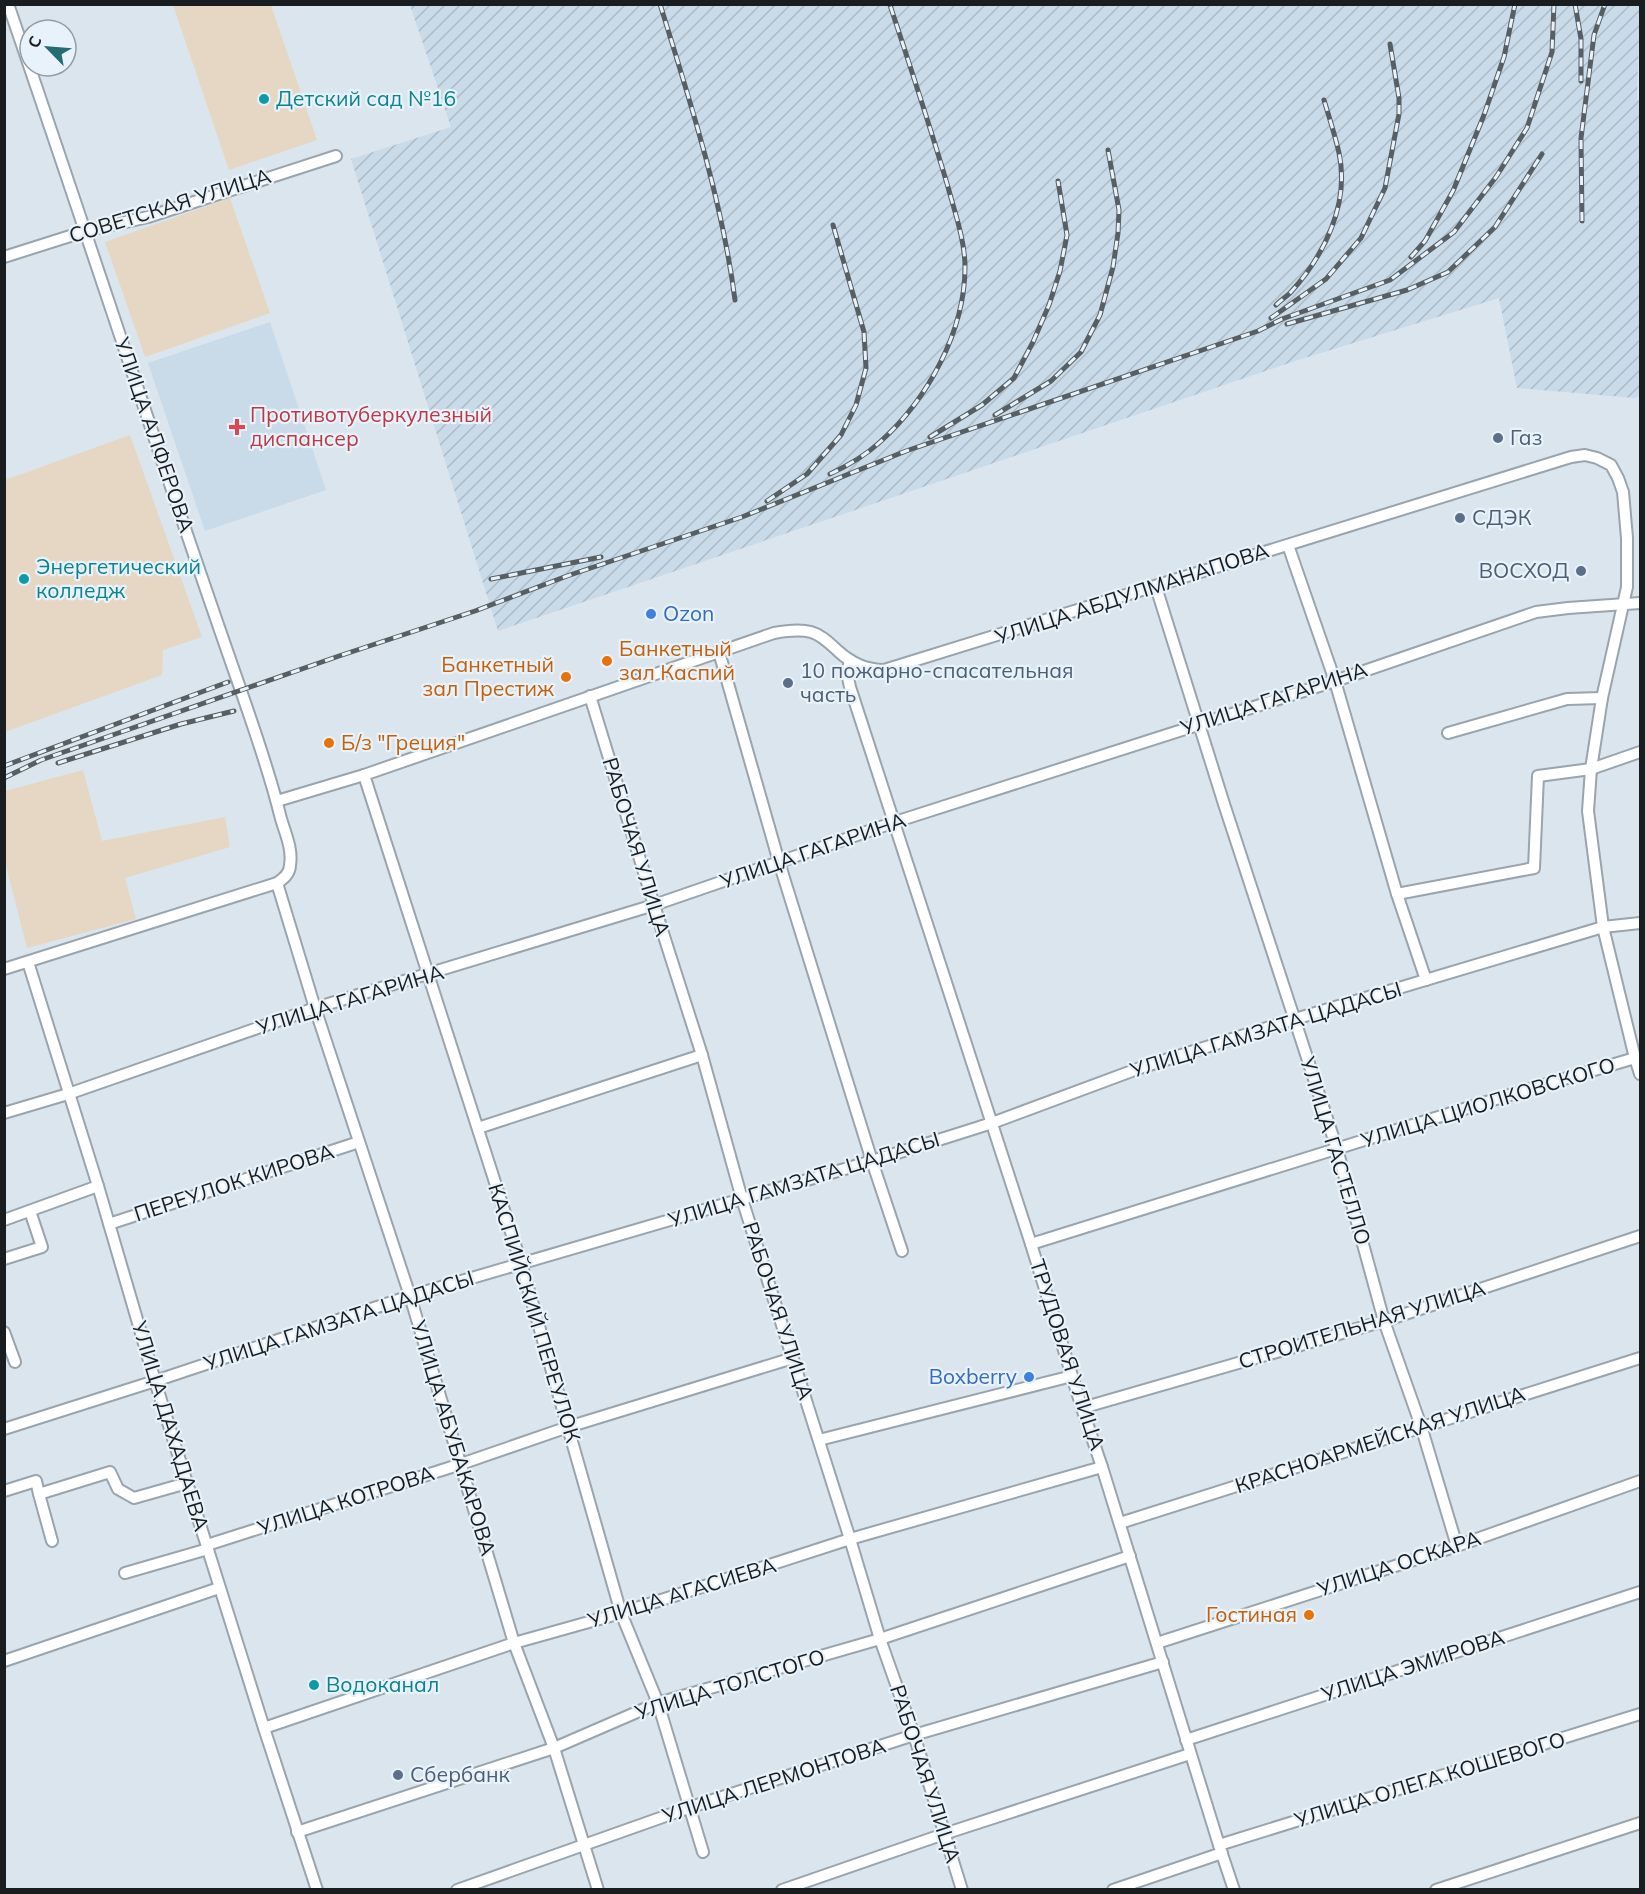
<svg xmlns="http://www.w3.org/2000/svg" width="1645" height="1894" viewBox="0 0 1645 1894" font-family="Mulish,sans-serif">
  <style>
    .industrial { fill: url(#industrial-furrows) }
    .education { fill: #e6d7c4 }
    .built { fill: #c9dae8 }
    .lines { fill: none; stroke-linecap: round; stroke-linejoin: round }
    .street-casing { stroke: #9aa4ac; stroke-width: 14 }
    .street { stroke: #fff; stroke-width: 10 }
    .rail-casing { stroke: #585f63; stroke-width: 5 }
    .rail { stroke: #e7f2fa; stroke-width: 3; stroke-dasharray: 9; stroke-linecap: butt }
    .culture-dot { fill: #0f9aa8; stroke: #e7f2fa; stroke-width: 2 }
    .health-dot { fill: #e0444e; stroke: #e7f2fa; stroke-width: 2 }
    .service-dot { fill: #5c6f8a; stroke: #e7f2fa; stroke-width: 2 }
    .shop-dot { fill: #3f7fe0; stroke: #e7f2fa; stroke-width: 2 }
    .food-dot { fill: #e8710a; stroke: #e7f2fa; stroke-width: 2 }
    .labels { text-anchor: middle; stroke-width: 4.5; stroke-linejoin: round; paint-order: stroke }
    .culture-label { font-size: 21px; fill: #0d838f; stroke: #e7f2fa; text-anchor: start }
    .street-label { font-size: 21px; fill: #191d20; stroke: #e7f2fa }
    .health-label { font-size: 21px; fill: #be3a42; stroke: #e7f2fa; text-anchor: start }
    .service-label { font-size: 21px; fill: #4e5e75; stroke: #e7f2fa; text-anchor: start }
    .shop-label { font-size: 21px; fill: #366cbe; stroke: #e7f2fa; text-anchor: start }
    .food-label { font-size: 21px; fill: #c56008; stroke: #e7f2fa; text-anchor: start }
  </style>
  <defs>
    <pattern id="industrial-furrows" width="10" height="10" patternUnits="userSpaceOnUse" patternTransform="scale(1.5)"><rect width="10" height="10" fill="#c9dae8"/><path d="M-1 1l2-2M0 10L10 0M9 11l2-2" fill="none" stroke="#acbbc7"/></pattern>
  </defs>
  <rect width="100%" height="100%" fill="#dae5ed"/>
  <path class="industrial" d="M 410,5 L 1640,5 L 1637,100 L 1640,100 L 1640,396 L 1634,398 L 1517,388 L 1499,298 L 1295,361 L 498,631 L 351,159 L 451,127 Z"/>
  <g class="education">
    <path d="M 173,5 L 271,5 L 317,140 L 229,170 Z"/>
    <path d="M 230,198 L 270,313 L 145,357 L 105,242 Z"/>
    <path d="M 130,435 L 202,637 L 163,650 L 162,675 L 5,732 L 5,480 Z"/>
    <path d="M 83,770 L 102,841 L 225,817 L 230,847 L 125,878 L 136,919 L 27,948 L 5,862 L 5,791 Z"/>
  </g>
  <path class="built" d="M 270,322 L 326,490 L 205,531 L 148,363 Z"/>
  <g class="lines">
    <defs>
      <g id="street">
        <path d="M 4,257 L 86,231 L 148,217 L 336,156"/>
        <path d="M 1288,545 L 1335,681 L 1397,894 L 1426,980"/>
        <path d="M 1156,587 L 1224,804 L 1337,1149 L 1384,1321 L 1421,1426 L 1457,1546"/>
        <path d="M 719,652 L 779,862 L 872,1161 L 902,1251"/>
        <path d="M 850,660 L 847,673 L 850,687 L 1031,1244 L 1082,1408 L 1102,1467 L 1219,1845 L 1234,1890"/>
        <path d="M 590,696 L 654,905 L 702,1055 L 742,1199 L 850,1539 L 880,1639 L 914,1735 L 962,1890"/>
        <path d="M 1448,733 L 1567,699 L 1602,698"/>
        <path d="M 364,775 L 521,1263 L 621,1613 L 658,1703 L 703,1852"/>
        <path d="M 277,801 L 364,775 L 774,633 C 785,631 800,629 811,632 C 822,635 830,644 838,651 C 851,663 866,670 884,670 L 1571,457 L 1585,455 L 1597,458 L 1611,465 L 1618,478 L 1623,492 L 1627,538 L 1627,587 L 1602,698 L 1591,769 L 1588,811 L 1603,927 L 1635,1058 L 1640,1074"/>
        <path d="M 277,883 L 315,1008 L 410,1296 L 514,1643 L 554,1748 L 598,1890"/>
        <path d="M 1397,894 L 1534,868 L 1538,776 L 1591,769 L 1640,752"/>
        <path d="M 28,962 L 98,1186 L 155,1381 L 264,1728 L 317,1890"/>
        <path d="M 4,969 L 277,883 C 283,879 290,874 290,865 C 293,848 284,831 280,815 C 269,770 253,726 238,682 C 159,457 86,230 8,4"/>
        <path d="M 4,1113 L 68,1094 L 315,1008 L 654,905 L 895,822 L 1335,681 L 1536,612 L 1568,608 L 1640,603"/>
        <path d="M 478,1128 L 702,1055"/>
        <path d="M 4,1220 L 98,1186"/>
        <path d="M 109,1224 L 359,1142"/>
        <path d="M 1031,1244 L 1496,1099 L 1635,1058"/>
        <path d="M 4,1259 L 42,1247 L 30,1211"/>
        <path d="M 4,1332 L 15,1362"/>
        <path d="M 1082,1408 L 1384,1321 L 1640,1236"/>
        <path d="M 4,1429 L 155,1381 L 410,1296 L 872,1161 L 992,1123 L 1140,1068 L 1295,1019 L 1603,927 L 1640,923"/>
        <path d="M 819,1440 L 1072,1376"/>
        <path d="M 4,1491 L 36,1481 L 39,1494 L 110,1472 L 118,1489 L 134,1498 L 187,1483"/>
        <path d="M 39,1494 L 52,1541"/>
        <path d="M 1120,1523 L 1640,1358"/>
        <path d="M 207,1545 L 461,1464 L 568,1427 L 793,1358"/>
        <path d="M 125,1573 L 208,1549"/>
        <path d="M 1157,1643 L 1457,1546 L 1640,1481"/>
        <path d="M 4,1661 L 219,1588"/>
        <path d="M 264,1728 L 514,1643 L 621,1613 L 850,1539 L 1102,1467"/>
        <path d="M 1186,1740 L 1640,1592"/>
        <path d="M 297,1832 L 554,1748 L 658,1703 L 880,1639 L 1130,1556"/>
        <path d="M 1219,1845 L 1640,1714"/>
        <path d="M 457,1890 L 691,1807 L 914,1735 L 1163,1662"/>
        <path d="M 782,1890 L 944,1834 L 1190,1754"/>
        <path d="M 1113,1890 L 1222,1853"/>
        <path d="M 1436,1890 L 1640,1823"/>
      </g>
    </defs>
    <use href="#street" class="street-casing"/>
    <use href="#street" class="street"/>
    <defs>
      <g id="rail">
        <path d="M 660,4 C 690,101 722,200 735,300"/>
        <path d="M 1575,4 L 1581,39 L 1581,81"/>
        <path d="M 1582,221 L 1581,138 L 1594,35 L 1605,4"/>
        <path d="M 1411,257 L 1425,241 L 1453,191 L 1484,115 L 1504,57 L 1515,4"/>
        <path d="M 1276,305 C 1281,300 1286,297 1290,293 C 1324,256 1350,204 1339,153 C 1335,135 1329,117 1324,100"/>
        <path d="M 1271,318 L 1326,279 L 1361,238 L 1385,188 L 1399,114 L 1399,98 L 1390,44"/>
        <path d="M 1287,324 L 1407,290 L 1448,272 L 1495,227 L 1542,154"/>
        <path d="M 995,415 L 1051,381 L 1081,352 L 1100,315 L 1113,267 L 1118,233 L 1119,210 L 1108,150"/>
        <path d="M 930,437 L 982,405 L 1014,378 L 1033,342 L 1049,305 L 1060,271 L 1067,235 L 1058,181"/>
        <path d="M 830,474 C 847,466 866,455 880,442 C 927,400 965,332 965,267 C 965,241 955,213 948,187 C 930,126 910,66 890,5"/>
        <path d="M 767,501 L 807,474 L 841,435 L 856,405 L 866,368 L 864,332 L 833,225"/>
        <path d="M 491,579 L 601,557"/>
        <path d="M 58,763 L 181,724 L 234,711"/>
        <path d="M 4,766 L 228,682"/>
        <path d="M 4,778 L 41,760 L 339,656 L 475,611 L 567,576 L 742,517 L 906,451 L 1258,331 L 1282,319 L 1390,280 L 1454,232 L 1496,177 L 1527,128 L 1552,52 L 1554,4"/>
      </g>
    </defs>
    <use href="#rail" class="rail-casing"/>
    <use href="#rail" class="rail"/>
  </g>
  <g class="culture-dot">
    <circle cx="264" cy="99" r="6"/>
    <circle cx="24" cy="579" r="6"/>
    <circle cx="314" cy="1685" r="6"/>
  </g>
  <path class="health-dot" d="M234 418h6v6h6v6h-6v6h-6v-6h-6v-6h6z"/>
  <g class="service-dot">
    <circle cx="1498" cy="438" r="6"/>
    <circle cx="1460" cy="518" r="6"/>
    <circle cx="1581" cy="571" r="6"/>
    <circle cx="788" cy="683" r="6"/>
    <circle cx="398" cy="1775" r="6"/>
  </g>
  <g class="shop-dot">
    <circle cx="651" cy="614" r="6"/>
    <circle cx="1029" cy="1377" r="6"/>
  </g>
  <g class="food-dot">
    <circle cx="607" cy="661" r="6"/>
    <circle cx="566" cy="677" r="6"/>
    <circle cx="329" cy="743" r="6"/>
    <circle cx="1309" cy="1615" r="6"/>
  </g>
  <g class="labels">
    <g class="culture-label">
      <text x="276" y="106">Детский сад №16</text>
      <text x="36" y="574">Энергетический<tspan x="36" dy="24">колледж</tspan></text>
      <text x="326" y="1692">Водоканал</text>
    </g>
    <g class="street-label">
      <text transform="translate(170 206) rotate(-17)" y="7">СОВЕТСКАЯ УЛИЦА</text>
      <text transform="translate(154 435) rotate(71)" y="7">УЛИЦА АЛФЕРОВА</text>
      <text transform="translate(1132 594) rotate(-18)" y="7">УЛИЦА АБДУЛМАНАПОВА</text>
      <text transform="translate(1274 699) rotate(-18)" y="7">УЛИЦА ГАГАРИНА</text>
      <text transform="translate(636 847) rotate(73)" y="7">РАБОЧАЯ УЛИЦА</text>
      <text transform="translate(813 851) rotate(-19)" y="7">УЛИЦА ГАГАРИНА</text>
      <text transform="translate(350 1000) rotate(-17)" y="7">УЛИЦА ГАГАРИНА</text>
      <text transform="translate(1266 1030) rotate(-17)" y="7">УЛИЦА ГАМЗАТА ЦАДАСЫ</text>
      <text transform="translate(1488 1103) rotate(-17)" y="7">УЛИЦА ЦИОЛКОВСКОГО</text>
      <text transform="translate(1335 1151) rotate(73)" y="7">УЛИЦА ГАСТЕЛЛО</text>
      <text transform="translate(804 1180) rotate(-17)" y="7">УЛИЦА ГАМЗАТА ЦАДАСЫ</text>
      <text transform="translate(234 1183) rotate(-18)" y="7">ПЕРЕУЛОК КИРОВА</text>
      <text transform="translate(778 1311) rotate(72)" y="7">РАБОЧАЯ УЛИЦА</text>
      <text transform="translate(534 1313) rotate(73)" y="7">КАСПИЙСКИЙ ПЕРЕУЛОК</text>
      <text transform="translate(339 1321) rotate(-18)" y="7">УЛИЦА ГАМЗАТА ЦАДАСЫ</text>
      <text transform="translate(1362 1325) rotate(-17)" y="7">СТРОИТЕЛЬНАЯ УЛИЦА</text>
      <text transform="translate(1067 1355) rotate(72)" y="7">ТРУДОВАЯ УЛИЦА</text>
      <text transform="translate(170 1426) rotate(73)" y="7">УЛИЦА ДАХАДАЕВА</text>
      <text transform="translate(453 1438) rotate(73)" y="7">УЛИЦА АБУБАКАРОВА</text>
      <text transform="translate(1380 1440) rotate(-18)" y="7">КРАСНОАРМЕЙСКАЯ УЛИЦА</text>
      <text transform="translate(346 1501) rotate(-18)" y="7">УЛИЦА КОТРОВА</text>
      <text transform="translate(1399 1564) rotate(-18)" y="7">УЛИЦА ОСКАРА</text>
      <text transform="translate(682 1593) rotate(-17)" y="7">УЛИЦА АГАСИЕВА</text>
      <text transform="translate(1413 1666) rotate(-18)" y="7">УЛИЦА ЭМИРОВА</text>
      <text transform="translate(730 1685) rotate(-17)" y="7">УЛИЦА ТОЛСТОГО</text>
      <text transform="translate(925 1774) rotate(72)" y="7">РАБОЧАЯ УЛИЦА</text>
      <text transform="translate(1430 1780) rotate(-17)" y="7">УЛИЦА ОЛЕГА КОШЕВОГО</text>
      <text transform="translate(774 1781) rotate(-18)" y="7">УЛИЦА ЛЕРМОНТОВА</text>
    </g>
    <g class="health-label">
      <text x="250" y="422">Противотуберкулезный<tspan x="250" dy="24">диспансер</tspan></text>
    </g>
    <g class="service-label">
      <text x="1510" y="445">Газ</text>
      <text x="1472" y="525">СДЭК</text>
      <text x="1569" y="578" text-anchor="end">ВОСХОД</text>
      <text x="800" y="678">10 пожарно-спасательная<tspan x="800" dy="24">часть</tspan></text>
      <text x="410" y="1782">Сбербанк</text>
    </g>
    <g class="shop-label">
      <text x="663" y="621">Ozon</text>
      <text x="1017" y="1384" text-anchor="end">Boxberry</text>
    </g>
    <g class="food-label">
      <text x="619" y="656">Банкетный<tspan x="619" dy="24">зал Каспий</tspan></text>
      <text x="554" y="672" text-anchor="end">Банкетный<tspan x="554" dy="24">зал Престиж</tspan></text>
      <text x="341" y="750">Б/з "Греция"</text>
      <text x="1297" y="1622" text-anchor="end">Гостиная</text>
    </g>
  </g>
  <rect width="1645" height="1894" fill="none" stroke="#191d20" stroke-width="12"/>
  <g transform="translate(48 48) rotate(295)"><circle r="28" fill="#e7f2fa" stroke="#959da3" stroke-width="1.5"/>
  <path d="M0-4.5L10 22L0 15L-10 22Z" fill="#226d72"/>
  <text y="-9" font-size="16" font-weight="bold" text-anchor="middle" fill="#191d20">С</text>
  </g>
</svg>
